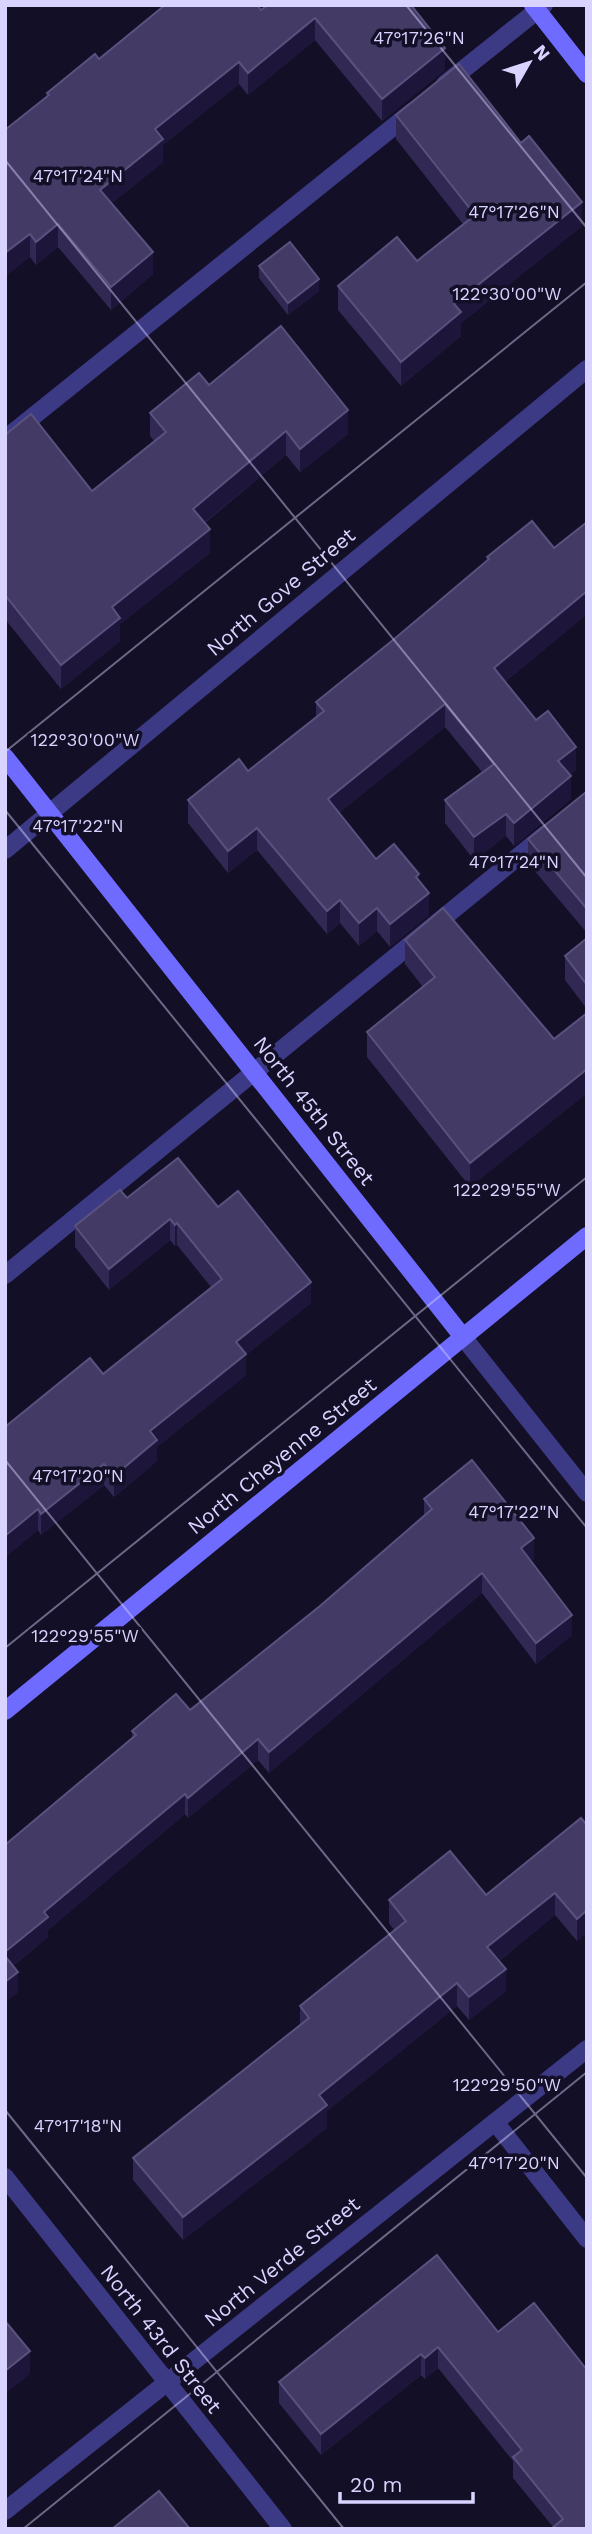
<svg xmlns="http://www.w3.org/2000/svg" width="592" height="2534" viewBox="0 0 592 2534" font-family="'Work Sans',sans-serif">
  <style>
    .lines { fill: none; stroke-linecap: round; stroke-linejoin: round }
    .lane { stroke: #3d3a85; stroke-width: 18 }
    .street { stroke: #3d3a85; stroke-width: 18 }
    .secondary { stroke: #6f6bff; stroke-width: 18 }
    .wall { fill: #312854 }
    .shaded-wall { fill: #1d163a }
    .building { fill: #433a66; stroke: #5a527e; stroke-width: 2 }
    .ticks { fill: none; stroke: #d9d4ff; stroke-width: 2; stroke-opacity: 0.45 }
    .labels { text-anchor: middle; stroke-width: 7; stroke-linejoin: round; paint-order: stroke }
    .street-label { font-size: 21px; fill: #d9d4ff; stroke: #130f26 }
    .ticks-label { font-size: 18px; text-anchor: middle; fill: #d9d4ff; stroke: #130f26; stroke-width: 7; stroke-linejoin: round; paint-order: stroke }
  </style>
  <rect width="100%" height="100%" fill="#130f26"/>
  <g class="lines">
    <g class="lane">
      <path d="M 445,84 L 544,5"/>
      <path d="M 5,439 L 413,111"/>
      <path d="M 5,1275 L 546,834"/>
    </g>
    <g class="street">
      <path d="M 5,850 L 587,369"/>
      <path d="M 463,1337 L 587,1493"/>
      <path d="M 495,2122 L 587,2239"/>
      <path d="M 5,2177 L 283,2529"/>
      <path d="M 5,2511 L 587,2049"/>
    </g>
    <g class="secondary">
      <path d="M 533,5 L 587,74"/>
      <path d="M 5,757 L 463,1337"/>
      <path d="M 5,1711 L 587,1236"/>
    </g>
  </g>
  <g class="wall">
    <path d="M 411,5 L 445,70 L 382,121 L 315,40 L 248,95 L 239,84 L 163,145 L 163,162 L 112,203 L 153,274 L 111,310 L 58,247 L 36,265 L 30,257 L 5,276 L 47,93 L 99,59 L 261,10 Z"/>
    <path d="M 396,115 L 582,226 L 461,323 L 461,336 L 401,386 L 338,310 L 338,286 L 417,261 L 463,224 L 396,139 Z"/>
    <path d="M 259,266 L 319,291 L 288,315 L 259,278 Z"/>
    <path d="M 209,385 L 348,434 L 300,472 L 286,455 L 205,523 L 210,553 L 120,624 L 120,641 L 61,689 L 5,619 L 5,435 L 92,491 L 154,441 L 150,436 L 150,413 Z"/>
    <path d="M 587,522 L 587,614 L 505,682 L 576,770 L 570,775 L 571,799 L 514,846 L 506,836 L 474,860 L 445,823 L 445,800 L 482,772 L 445,727 L 339,813 L 376,859 L 419,881 L 429,915 L 390,947 L 377,931 L 359,946 L 340,923 L 327,934 L 257,850 L 228,873 L 188,823 L 188,800 L 248,771 L 316,717 L 316,702 L 393,640 L 487,561 L 487,557 L 554,548 Z"/>
    <path d="M 587,793 L 587,933 L 528,863 L 528,839 Z"/>
    <path d="M 587,938 L 587,1009 L 565,980 L 565,956 Z"/>
    <path d="M 405,940 L 554,1039 L 587,1013 L 587,1093 L 470,1187 L 367,1057 L 367,1032 L 423,987 L 405,964 Z"/>
    <path d="M 127,1198 L 218,1207 L 311,1303 L 246,1355 L 246,1375 L 157,1447 L 157,1461 L 114,1497 L 104,1485 L 41,1535 L 38,1530 L 5,1557 L 5,1427 L 103,1374 L 211,1287 L 177,1245 L 175,1246 L 170,1240 L 109,1290 L 75,1247 L 75,1226 Z"/>
    <path d="M 424,1499 L 534,1559 L 531,1561 L 572,1635 L 536,1664 L 482,1593 L 269,1773 L 258,1760 L 188,1818 L 185,1814 L 48,1930 L 48,1937 L 13,1966 L 18,1992 L 5,2002 L 5,1845 L 132,1738 L 132,1731 L 190,1710 L 320,1606 L 424,1517 Z"/>
    <path d="M 587,1825 L 587,1933 L 577,1941 L 555,1915 L 499,1961 L 506,1991 L 469,2020 L 457,2006 L 327,2111 L 327,2128 L 183,2240 L 133,2180 L 133,2158 L 300,2025 L 300,2006 L 394,1930 L 389,1923 L 389,1900 L 486,1895 Z"/>
    <path d="M 437,2255 L 587,2529 L 553,2527 L 513,2478 L 513,2461 L 438,2368 L 425,2379 L 421,2375 L 321,2455 L 279,2403 L 279,2382 Z"/>
  </g>
  <g class="shaded-wall">
    <path d="M 315,18 L 315,40 L 248,95 L 248,73 Z"/>
    <path d="M 445,48 L 445,70 L 382,121 L 382,99 Z"/>
    <path d="M 239,62 L 239,84 L 163,145 L 163,162 L 100,213 L 100,190 L 155,129 Z"/>
    <path d="M 582,202 L 582,226 L 461,323 L 461,336 L 401,386 L 401,362 L 454,304 Z"/>
    <path d="M 58,224 L 58,247 L 36,265 L 36,242 Z"/>
    <path d="M 30,234 L 30,257 L 5,276 L 5,253 Z"/>
    <path d="M 153,252 L 153,274 L 111,310 L 111,287 Z"/>
    <path d="M 319,279 L 319,291 L 288,315 L 288,303 Z"/>
    <path d="M 348,410 L 348,434 L 300,472 L 300,449 Z"/>
    <path d="M 286,431 L 286,455 L 193,532 L 193,509 Z"/>
    <path d="M 210,529 L 210,553 L 120,624 L 120,641 L 61,689 L 61,665 L 112,607 Z"/>
    <path d="M 587,591 L 587,614 L 494,691 L 494,668 Z"/>
    <path d="M 445,704 L 445,727 L 328,822 L 328,799 Z"/>
    <path d="M 576,747 L 576,770 L 558,784 L 558,761 Z"/>
    <path d="M 571,776 L 571,799 L 514,846 L 514,823 Z"/>
    <path d="M 506,814 L 506,836 L 474,860 L 474,837 Z"/>
    <path d="M 257,828 L 257,850 L 228,873 L 228,851 Z"/>
    <path d="M 429,893 L 429,915 L 390,947 L 390,924 Z"/>
    <path d="M 340,900 L 340,923 L 327,934 L 327,911 Z"/>
    <path d="M 377,908 L 377,931 L 359,946 L 359,923 Z"/>
    <path d="M 587,1069 L 587,1093 L 470,1187 L 470,1163 Z"/>
    <path d="M 170,1219 L 170,1240 L 109,1290 L 109,1269 Z"/>
    <path d="M 177,1223 L 177,1245 L 175,1246 L 175,1225 Z"/>
    <path d="M 311,1282 L 311,1303 L 246,1355 L 246,1375 L 157,1447 L 157,1461 L 114,1497 L 114,1476 L 150,1431 L 236,1342 Z"/>
    <path d="M 104,1464 L 104,1485 L 41,1535 L 41,1514 Z"/>
    <path d="M 38,1509 L 38,1530 L 5,1557 L 5,1536 Z"/>
    <path d="M 534,1538 L 534,1559 L 521,1569 L 521,1548 Z"/>
    <path d="M 482,1573 L 482,1593 L 269,1773 L 269,1752 Z"/>
    <path d="M 572,1615 L 572,1635 L 536,1664 L 536,1643 Z"/>
    <path d="M 258,1739 L 258,1760 L 188,1818 L 188,1798 Z"/>
    <path d="M 185,1794 L 185,1814 L 48,1930 L 48,1937 L 5,1972 L 5,1952 L 44,1912 Z"/>
    <path d="M 555,1893 L 555,1915 L 487,1970 L 487,1947 Z"/>
    <path d="M 587,1910 L 587,1933 L 577,1941 L 577,1919 Z"/>
    <path d="M 506,1969 L 506,1991 L 469,2020 L 469,1997 Z"/>
    <path d="M 18,1972 L 18,1992 L 5,2002 L 5,1982 Z"/>
    <path d="M 457,1983 L 457,2006 L 327,2111 L 327,2128 L 183,2240 L 183,2217 L 319,2095 Z"/>
    <path d="M 438,2347 L 438,2368 L 425,2379 L 425,2358 Z"/>
    <path d="M 30,2351 L 30,2374 L 5,2394 L 5,2371 Z"/>
    <path d="M 421,2354 L 421,2375 L 321,2455 L 321,2434 Z"/>
  </g>
  <g class="building">
    <path d="M 165,5 L 257,5 L 261,10 L 268,5 L 411,5 L 445,48 L 382,99 L 315,18 L 248,73 L 239,62 L 155,129 L 163,139 L 100,190 L 153,252 L 111,287 L 58,224 L 36,242 L 30,234 L 5,253 L 5,130 L 49,95 L 47,93 L 95,54 L 99,59 Z"/>
    <path d="M 459,64 L 521,143 L 529,136 L 582,202 L 454,304 L 461,312 L 401,362 L 338,286 L 397,237 L 417,261 L 475,215 L 396,115 Z"/>
    <path d="M 290,242 L 319,279 L 288,303 L 259,266 Z"/>
    <path d="M 281,326 L 348,410 L 300,449 L 286,431 L 193,509 L 210,529 L 112,607 L 120,618 L 61,665 L 5,595 L 5,435 L 31,414 L 92,491 L 166,432 L 150,413 L 199,373 L 209,385 Z"/>
    <path d="M 532,521 L 554,548 L 587,522 L 587,591 L 494,668 L 536,720 L 548,711 L 576,747 L 558,761 L 571,776 L 514,823 L 506,814 L 474,837 L 445,800 L 494,764 L 445,704 L 328,799 L 376,859 L 394,844 L 419,874 L 416,877 L 429,893 L 390,924 L 377,908 L 359,923 L 340,900 L 327,911 L 257,828 L 228,851 L 188,800 L 239,759 L 248,771 L 324,711 L 316,702 L 393,640 L 489,559 L 487,557 Z"/>
    <path d="M 586,792 L 587,793 L 587,909 L 528,839 Z"/>
    <path d="M 443,908 L 554,1039 L 587,1013 L 587,1069 L 470,1163 L 367,1032 L 435,977 L 405,940 Z"/>
    <path d="M 587,938 L 587,985 L 565,956 Z"/>
    <path d="M 178,1158 L 218,1207 L 238,1191 L 311,1282 L 236,1342 L 246,1354 L 150,1431 L 157,1440 L 114,1476 L 104,1464 L 41,1514 L 38,1509 L 5,1536 L 5,1427 L 90,1358 L 103,1374 L 222,1279 L 177,1223 L 175,1225 L 170,1219 L 109,1269 L 75,1226 L 120,1190 L 127,1198 Z"/>
    <path d="M 472,1460 L 534,1538 L 521,1548 L 572,1615 L 536,1643 L 482,1573 L 269,1752 L 258,1739 L 188,1798 L 185,1794 L 44,1912 L 48,1917 L 5,1952 L 5,1845 L 136,1735 L 132,1731 L 176,1694 L 190,1710 L 320,1606 L 432,1509 L 424,1499 Z"/>
    <path d="M 581,1818 L 587,1825 L 587,1910 L 577,1919 L 555,1893 L 487,1947 L 506,1969 L 469,1997 L 457,1983 L 319,2095 L 327,2105 L 183,2217 L 133,2158 L 309,2018 L 300,2006 L 406,1921 L 389,1900 L 450,1851 L 486,1895 Z"/>
    <path d="M 5,1956 L 18,1972 L 5,1982 Z"/>
    <path d="M 437,2255 L 498,2332 L 534,2303 L 587,2370 L 587,2529 L 551,2529 L 563,2519 L 513,2457 L 522,2450 L 438,2347 L 425,2358 L 421,2354 L 321,2434 L 279,2382 Z"/>
    <path d="M 5,2321 L 30,2351 L 5,2371 Z"/>
    <path d="M 159,2491 L 190,2529 L 112,2529 Z"/>
  </g>
  <path class="ticks" d="M 406,5 L 587,228M 5,160 L 587,878M 5,752 L 587,282M 5,810 L 587,1528M 5,1460 L 587,2178M 5,1648 L 587,1177M 5,2110 L 344,2529M 23,2529 L 587,2072"/>
  <g class="labels">
    <g class="street-label">
      <text transform="translate(281 592) rotate(-40)" y="7">North Gove Street</text>
      <text transform="translate(314 1111) rotate(52)" y="7">North 45th Street</text>
      <text transform="translate(282 1456) rotate(-39)" y="7">North Cheyenne Street</text>
      <text transform="translate(282 2262) rotate(-39)" y="7">North Verde Street</text>
      <text transform="translate(161 2339) rotate(52)" y="7">North 43rd Street</text>
    </g>
  </g>
  <g class="ticks-label">
    <text x="419" y="44">47°17'26"N</text>
    <text x="78" y="182">47°17'24"N</text>
    <text x="514" y="218">47°17'26"N</text>
    <text x="507" y="300">122°30'00"W</text>
    <text x="85" y="746">122°30'00"W</text>
    <text x="78" y="832">47°17'22"N</text>
    <text x="514" y="868">47°17'24"N</text>
    <text x="507" y="1196">122°29'55"W</text>
    <text x="78" y="1482">47°17'20"N</text>
    <text x="514" y="1518">47°17'22"N</text>
    <text x="85" y="1642">122°29'55"W</text>
    <text x="507" y="2091">122°29'50"W</text>
    <text x="78" y="2132">47°17'18"N</text>
    <text x="514" y="2169">47°17'20"N</text>
  </g>
  <rect width="592" height="2534" fill="none" stroke="#d9d4ff" stroke-width="14"/>
  <g transform="translate(529 63) rotate(51)" stroke="#130f26" stroke-width="5" paint-order="stroke">
  <path d="M0-5L12 26L0 18L-12 26Z" fill="#d9d4ff"/>
  <text y="-10" font-size="19" font-weight="bold" text-anchor="middle" fill="#d9d4ff">N</text>
  </g>
  <path d="M340 2492v10h133v-10" fill="none" stroke="#d9d4ff" stroke-width="3.5"/>
  <text x="350" y="2492" font-size="21" fill="#d9d4ff" stroke="#130f26" stroke-width="5" paint-order="stroke">20 m</text>
</svg>
